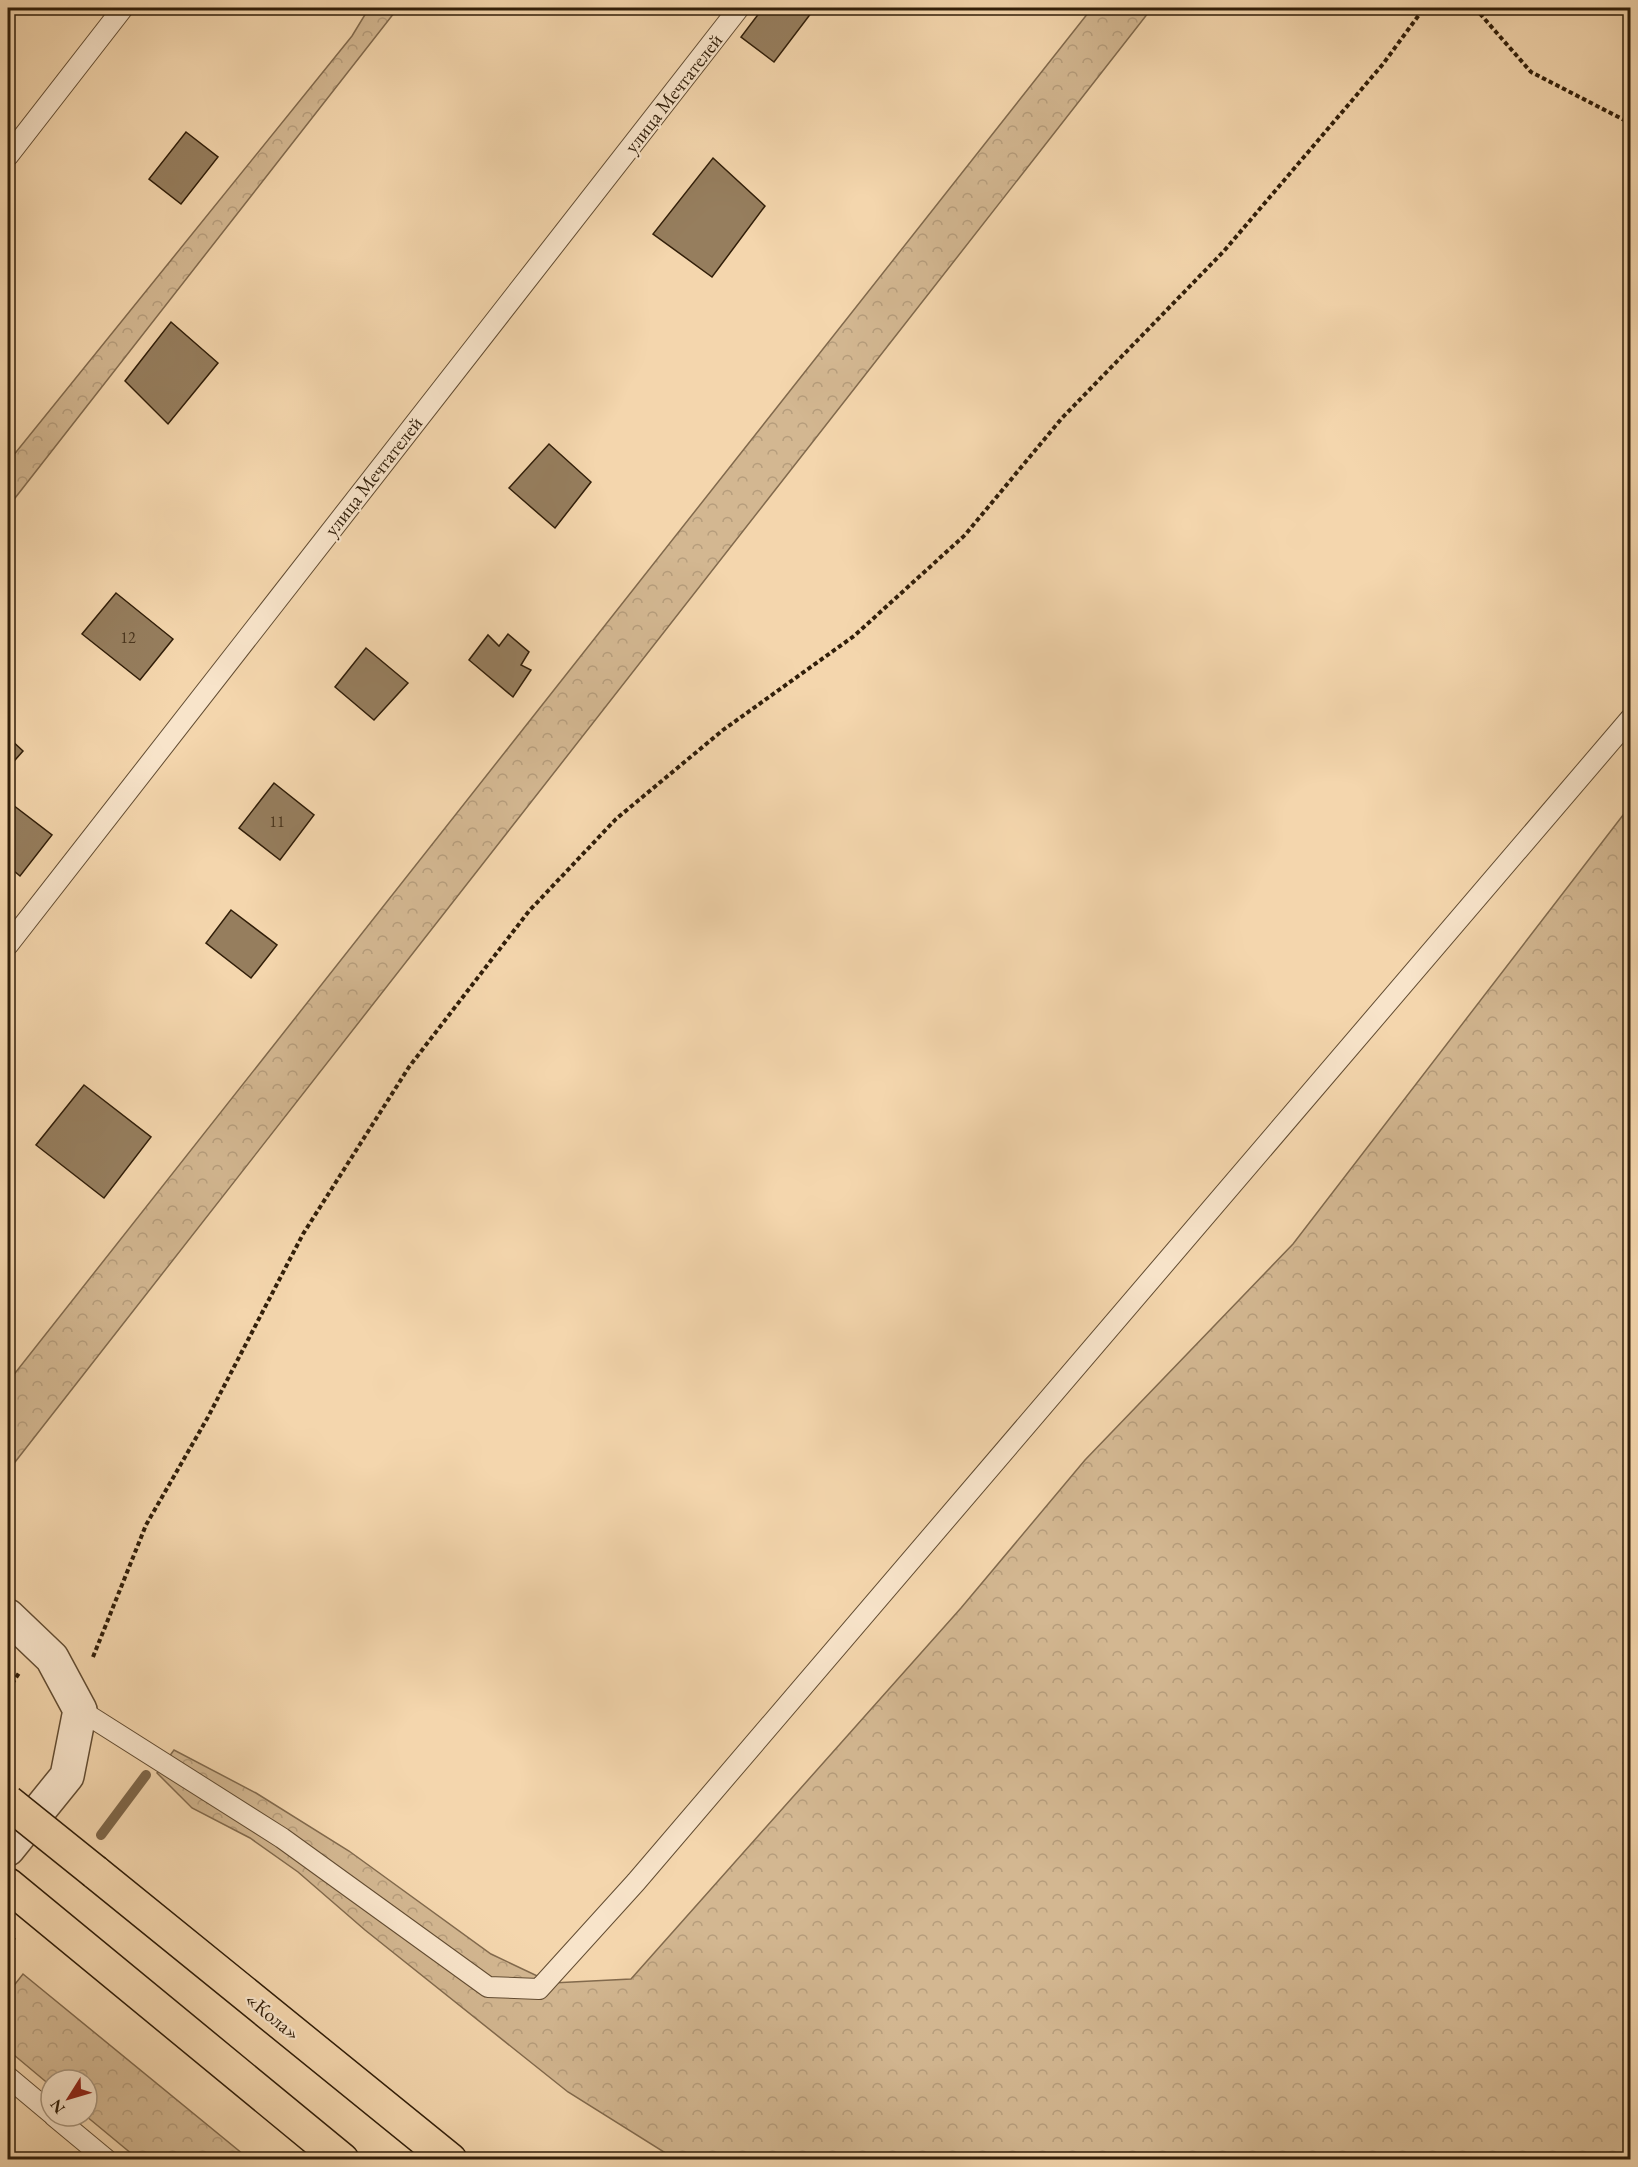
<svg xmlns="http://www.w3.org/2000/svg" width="1638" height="2167" viewBox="0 0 1638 2167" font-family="'EB Garamond',serif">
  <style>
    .forest { fill: url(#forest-crowns); stroke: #826a4d; stroke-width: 1.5 }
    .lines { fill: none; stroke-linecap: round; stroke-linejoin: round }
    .stream { stroke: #7e674a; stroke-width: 10 }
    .building { fill: #967e5e; stroke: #311e09; stroke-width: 1.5 }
    .lane-casing { stroke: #624c32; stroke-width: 22 }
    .street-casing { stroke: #624c32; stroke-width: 36 }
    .highway-casing { stroke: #311e09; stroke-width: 36 }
    .path { stroke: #311e09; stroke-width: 4; stroke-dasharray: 4.5 3; stroke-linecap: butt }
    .lane { stroke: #f8e4ca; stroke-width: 20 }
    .street { stroke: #f8e4ca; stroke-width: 33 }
    .highway { stroke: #f4d6ad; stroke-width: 33 }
    .highway-bridge-casing { stroke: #311e09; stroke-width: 36; stroke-linecap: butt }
    .highway-bridge { stroke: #f4d6ad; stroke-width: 33 }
    .labels { text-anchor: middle; stroke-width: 4.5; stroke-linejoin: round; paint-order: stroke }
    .number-label { font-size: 16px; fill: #4a361e }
    .street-label { font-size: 20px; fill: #311e09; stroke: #f8e4ca }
  </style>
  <defs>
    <pattern id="forest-crowns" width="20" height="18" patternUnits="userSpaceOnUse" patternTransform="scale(1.5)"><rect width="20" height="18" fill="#d3b791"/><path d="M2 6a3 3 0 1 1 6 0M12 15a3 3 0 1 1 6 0" fill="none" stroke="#b69d7c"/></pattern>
  </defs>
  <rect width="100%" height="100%" fill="#f4d6ad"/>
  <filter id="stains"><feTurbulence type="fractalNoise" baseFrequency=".00333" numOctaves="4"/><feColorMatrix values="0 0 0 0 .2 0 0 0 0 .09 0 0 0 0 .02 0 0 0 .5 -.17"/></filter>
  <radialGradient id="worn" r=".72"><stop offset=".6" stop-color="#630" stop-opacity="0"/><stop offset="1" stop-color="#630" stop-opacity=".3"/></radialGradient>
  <g class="forest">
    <path d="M 369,8 L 398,8 L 8,507 L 8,462 L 352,36 Z"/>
    <path d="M 1092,8 L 1152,8 L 8,1471 L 8,1382 Z"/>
    <path d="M 1630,806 L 1630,2159 L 675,2159 L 568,2092 L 365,1930 L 298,1872 L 250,1838 L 192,1808 L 157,1773 L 174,1750 L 256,1793 L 349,1851 L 491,1954 L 552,1983 L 631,1979 L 961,1608 L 1085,1460 L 1293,1244 Z"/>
    <path d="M 23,1974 L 249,2159 L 138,2159 L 86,2116 L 87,2080 L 51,2080 L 51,2086 L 8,2050 L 8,1993 Z"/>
  </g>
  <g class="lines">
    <path class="stream" d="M 101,1835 L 146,1775"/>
  </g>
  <g class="building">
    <path d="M 763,8 L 815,8 L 774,62 L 741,37 Z"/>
    <path d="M 186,132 L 218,157 L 181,204 L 149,179 Z"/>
    <path d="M 713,158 L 765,206 L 712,277 L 653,234 Z"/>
    <path d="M 171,322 L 218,363 L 168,424 L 125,381 Z"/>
    <path d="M 549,444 L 591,482 L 555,528 L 509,488 Z"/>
    <path d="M 116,593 L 173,639 L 140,680 L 82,634 Z"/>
    <path d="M 508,634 L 529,652 L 521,665 L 531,670 L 513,697 L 469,660 L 488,635 L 499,646 Z"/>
    <path d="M 366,648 L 408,683 L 374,720 L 335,687 Z"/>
    <path d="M 8,737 L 23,751 L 8,768 Z"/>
    <path d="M 274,783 L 314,815 L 280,860 L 239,828 Z"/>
    <path d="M 13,805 L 52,835 L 20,876 L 8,866 L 8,813 Z"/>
    <path d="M 231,910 L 277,945 L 251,978 L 206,943 Z"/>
    <path d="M 84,1085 L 151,1137 L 104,1198 L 36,1145 Z"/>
  </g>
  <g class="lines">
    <defs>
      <g id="lane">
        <path d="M 8,156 L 123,8"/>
        <path d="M 8,945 L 739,8"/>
        <path d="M 80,1710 L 282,1838 L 488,1987 L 539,1989 L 636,1882 L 1630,719"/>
        <path d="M 8,2077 L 51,2113"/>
        <path d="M 54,2116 L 107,2160"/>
      </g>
      <path id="street" d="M 8,1616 L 52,1658 L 80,1710 L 67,1776 L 8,1849"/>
      <g id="highway">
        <path d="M 95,1872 L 450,2160"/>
        <path d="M 8,1885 L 342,2160"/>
      </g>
    </defs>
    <use href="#lane" class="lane-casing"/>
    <use href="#street" class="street-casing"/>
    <use href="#highway" class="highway-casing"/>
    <g class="path">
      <path d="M 1475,8 L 1531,72 L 1630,123"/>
      <path d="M 93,1657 L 146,1525 L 208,1417 L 303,1234 L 409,1067 L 529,911 L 616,819 L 723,730 L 854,636 L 965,535 L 1062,418 L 1224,251 L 1383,64 L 1424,8"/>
      <path d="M 8,1690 L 19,1673"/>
      <path d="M 8,1936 L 15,1940"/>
    </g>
    <use href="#lane" class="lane"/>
    <use href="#street" class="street"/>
    <use href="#highway" class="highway"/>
    <defs>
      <path id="highway-bridge" d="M 8,1802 L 95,1872"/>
    </defs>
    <use href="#highway-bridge" class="highway-bridge-casing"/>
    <use href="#highway-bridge" class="highway-bridge"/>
  </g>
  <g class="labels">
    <g class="number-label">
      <text x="128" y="643">12</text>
      <text x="277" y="827">11</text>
    </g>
    <g class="street-label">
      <text transform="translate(673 93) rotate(-52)" y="7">улица Мечтателей</text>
      <text transform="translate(373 476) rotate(-52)" y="7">улица Мечтателей</text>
      <text transform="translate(273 2016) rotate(39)" y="7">«Кола»</text>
    </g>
  </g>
  <rect width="1638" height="2167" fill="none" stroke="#f4d6ad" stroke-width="30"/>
  <rect x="9" y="9" width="1620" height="2149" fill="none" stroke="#311e09" stroke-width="3"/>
  <rect x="15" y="15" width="1608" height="2137" fill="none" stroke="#311e09" stroke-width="1.5"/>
  <g transform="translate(69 2098) rotate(233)"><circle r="28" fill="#f8e4ca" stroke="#a8957d" stroke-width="1.5"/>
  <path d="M0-4.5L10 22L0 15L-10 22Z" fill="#8f2418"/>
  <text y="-9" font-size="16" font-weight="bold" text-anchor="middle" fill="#311e09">N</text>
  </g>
  <rect width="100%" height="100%" filter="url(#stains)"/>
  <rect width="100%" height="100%" fill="url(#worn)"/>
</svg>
